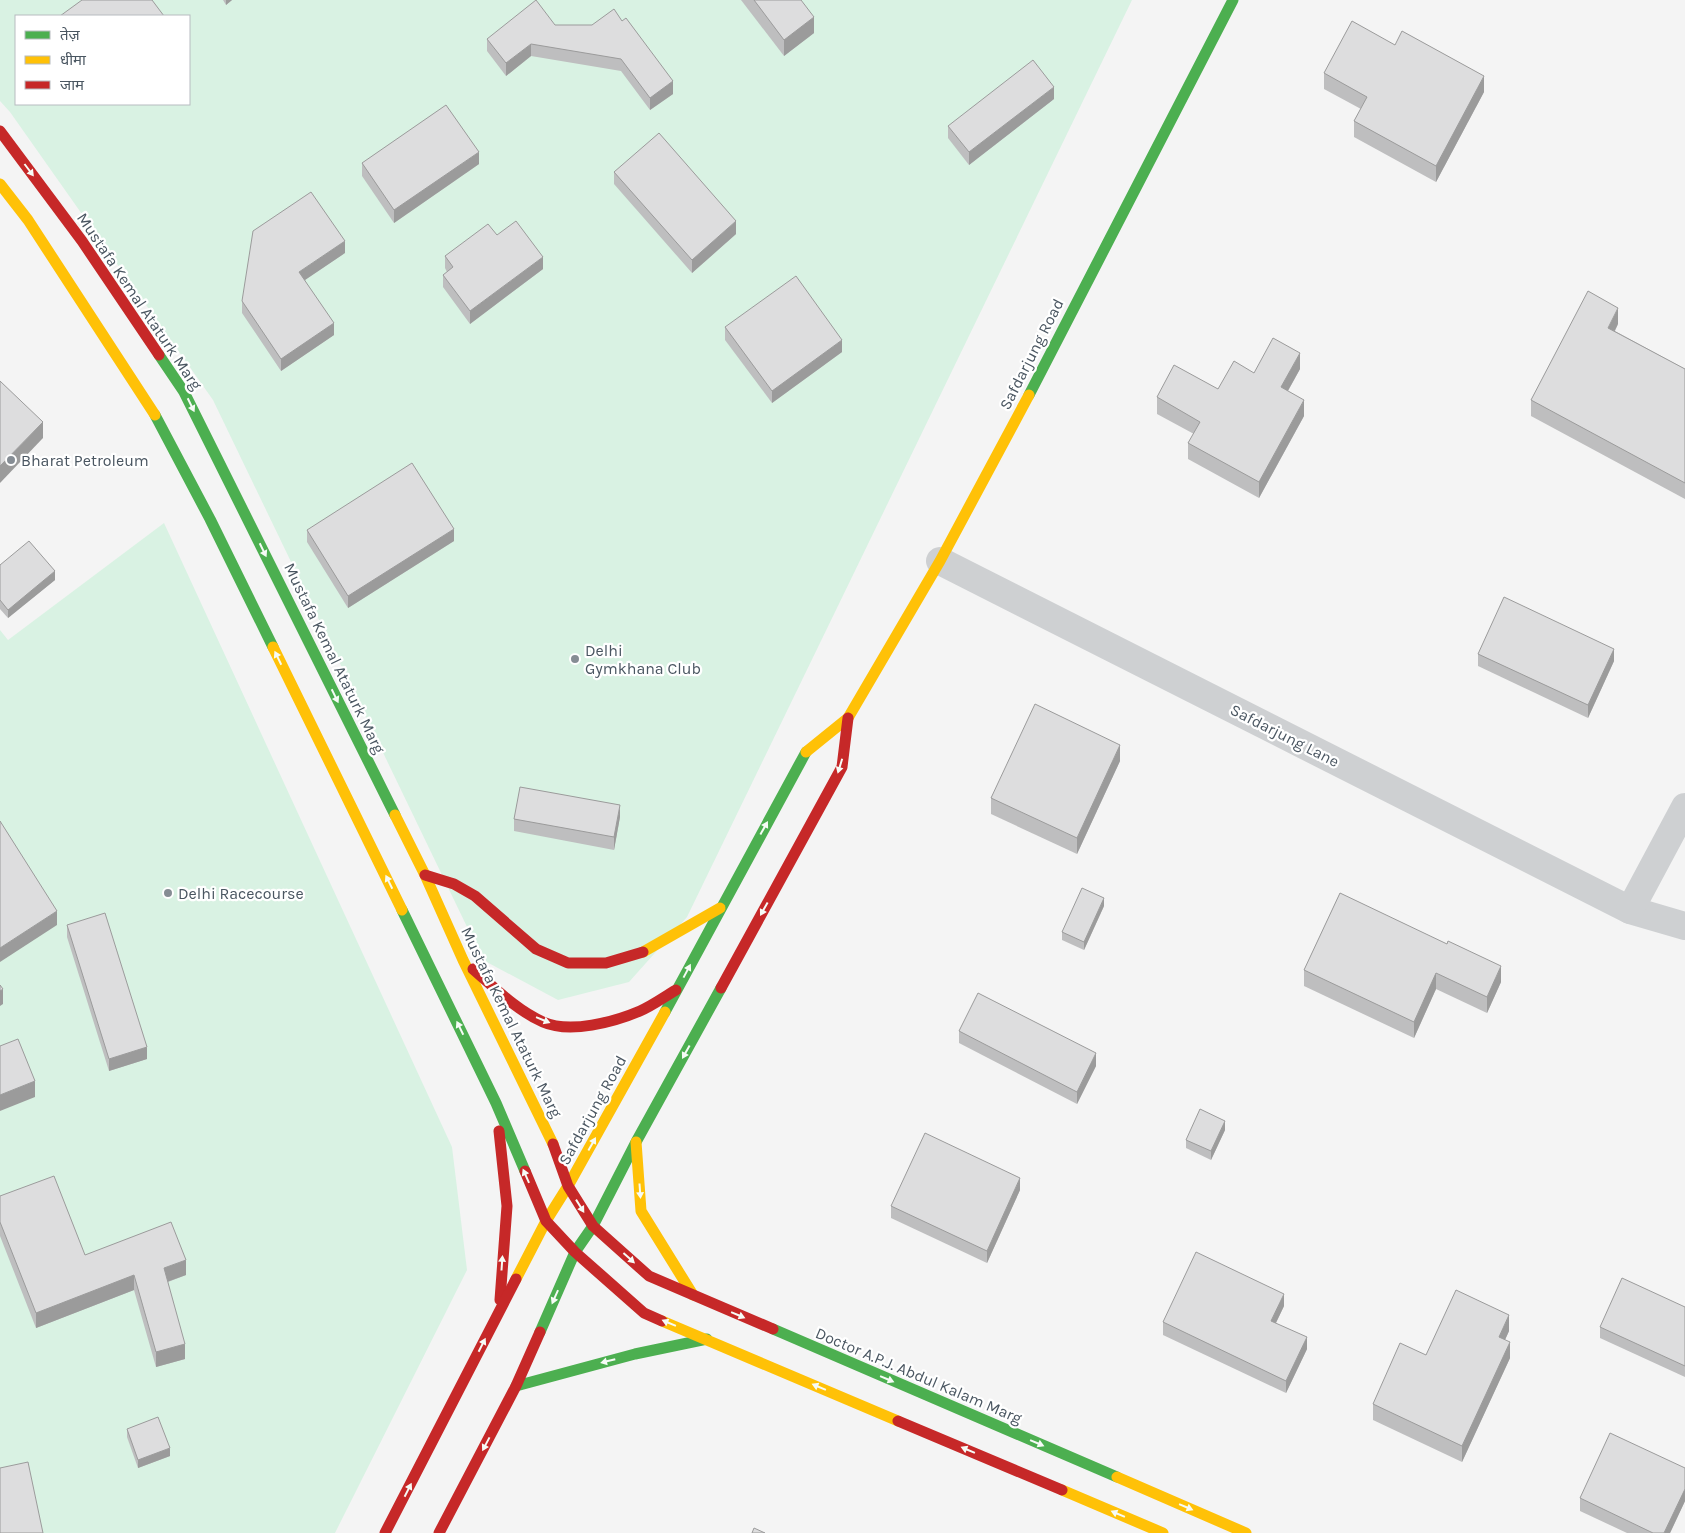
<svg xmlns="http://www.w3.org/2000/svg" width="1685" height="1533" viewBox="0 0 1685 1533" font-family="Karla,'Noto Sans Devanagari',sans-serif">
  <style>
    .green { fill: #d9f2e3; fill-rule: evenodd }
    .lines { fill: none; stroke-linecap: round; stroke-linejoin: round }
    .street { stroke: #ced0d2; stroke-width: 28 }
    .fast { stroke: #4caf50; stroke-width: 11 }
    .slow { stroke: #ffc107; stroke-width: 11 }
    .jam { stroke: #c62828; stroke-width: 11 }
    .wall { fill: #bebebf }
    .shaded-wall { fill: #9b9b9b }
    .building { fill: #ddddde; stroke: #9b9b9b }
    .oneway { fill: #f6fbf6 }
    .poi-dot { fill: #868d94; stroke: #fff; stroke-width: 2 }
    .labels { text-anchor: middle; stroke-width: 4.5; stroke-linejoin: round; paint-order: stroke }
    .street-label { font-size: 16px; fill: #4a5661; stroke: #fff }
    .poi-label { font-size: 16px; fill: #4a5661; stroke: #fff; text-anchor: start }
  </style>
  <rect width="100%" height="100%" fill="#f4f4f4"/>
  <g class="green">
    <path d="M 0,0 L 1132,0 L 687,917 L 629,982 L 558,1000 L 483,960 L 213,400 L 10,112 L 0,101 ZM 16,16 L 189,16 L 189,104 L 16,104 Z"/>
    <path d="M 164,523 L 452,1147 L 467,1270 L 335,1533 L 0,1533 L 0,630 L 8,640 Z"/>
  </g>
  <g class="lines">
    <g class="street">
      <path d="M 940,561 L 1630,910 L 1685,926"/>
      <path d="M 1630,910 L 1685,807"/>
    </g>
    <g class="fast">
      <path d="M 159,355 L 184,392 L 395,815"/>
      <path d="M 1029,395 L 1233,0"/>
      <path d="M 155,415 L 210,519 L 273,647"/>
      <path d="M 402,910 L 496,1103 L 525,1171"/>
      <path d="M 665,1012 L 806,752"/>
      <path d="M 773,1329 L 1117,1477"/>
      <path d="M 540,1332 L 575,1252 L 593,1226 L 636,1142 L 721,988"/>
      <path d="M 516,1386 L 635,1354 L 707,1339"/>
    </g>
    <g class="slow">
      <path d="M 0,184 L 28,220 L 155,415"/>
      <path d="M 273,647 L 402,910"/>
      <path d="M 806,752 L 848,718 L 940,561 L 1029,395"/>
      <path d="M 395,815 L 425,875 L 463,960 L 553,1144"/>
      <path d="M 643,952 L 720,908"/>
      <path d="M 636,1142 L 641,1211 L 693,1295"/>
      <path d="M 516,1279 L 546,1221 L 568,1186 L 665,1012"/>
      <path d="M 662,1321 L 898,1421"/>
      <path d="M 1117,1477 L 1246,1533"/>
      <path d="M 1062,1490 L 1163,1533"/>
    </g>
    <g class="jam">
      <path d="M 0,131 L 82,241 L 159,355"/>
      <path d="M 425,875 L 454,884 L 475,896 L 536,949 L 568,963 L 606,963 L 643,952"/>
      <path d="M 473,969 C 495,988 516,1010 543,1022 C 570,1034 614,1022 640,1011 C 652,1006 664,997 676,990"/>
      <path d="M 721,988 L 842,767 L 848,718"/>
      <path d="M 499,1131 L 507,1206 L 500,1300"/>
      <path d="M 553,1144 L 568,1186 L 593,1226 L 649,1276 L 773,1329"/>
      <path d="M 525,1171 L 546,1221 L 575,1252 L 644,1313 L 662,1321"/>
      <path d="M 898,1421 L 1062,1490"/>
      <path d="M 385,1533 L 516,1279"/>
      <path d="M 439,1533 L 516,1386 L 540,1332"/>
    </g>
  </g>
  <g class="wall">
    <path d="M 223,0 L 232,0 L 226,5 Z"/>
    <path d="M 741,0 L 801,0 L 814,33 L 784,56 Z"/>
    <path d="M 555,25 L 592,25 L 673,94 L 650,110 L 621,71 L 531,56 L 506,76 L 487,51 L 487,39 Z"/>
    <path d="M 1395,45 L 1484,92 L 1436,182 L 1354,137 L 1354,121 L 1361,109 L 1324,89 L 1324,73 Z"/>
    <path d="M 1054,99 L 969,165 L 948,138 L 948,126 Z"/>
    <path d="M 362,163 L 479,164 L 394,223 L 362,176 Z"/>
    <path d="M 614,172 L 736,234 L 692,273 L 614,184 Z"/>
    <path d="M 497,235 L 543,269 L 470,324 L 443,287 L 443,275 L 447,272 L 445,268 L 445,256 Z"/>
    <path d="M 345,253 L 305,280 L 334,335 L 281,371 L 242,313 L 242,301 Z"/>
    <path d="M 1618,324 L 1615,331 L 1685,369 L 1685,499 L 1531,416 L 1531,400 Z"/>
    <path d="M 725,327 L 842,352 L 772,403 L 725,340 Z"/>
    <path d="M 1300,369 L 1288,391 L 1304,416 L 1259,498 L 1188,459 L 1188,443 L 1194,434 L 1157,414 L 1157,397 L 1218,389 L 1254,373 Z"/>
    <path d="M 307,530 L 454,541 L 348,608 L 307,542 Z"/>
    <path d="M 0,565 L 55,580 L 8,618 L 0,609 Z"/>
    <path d="M 1478,654 L 1614,661 L 1588,718 L 1478,666 Z"/>
    <path d="M 1120,761 L 1077,854 L 991,814 L 991,798 Z"/>
    <path d="M 620,817 L 614,850 L 514,831 L 514,819 Z"/>
    <path d="M 1340,893 L 1501,982 L 1487,1013 L 1436,989 L 1414,1038 L 1304,986 L 1304,970 Z"/>
    <path d="M 1104,906 L 1084,950 L 1062,940 L 1062,932 Z"/>
    <path d="M 67,925 L 147,1059 L 109,1071 L 67,937 Z"/>
    <path d="M 959,1031 L 1096,1066 L 1077,1104 L 959,1043 Z"/>
    <path d="M 1225,1130 L 1211,1160 L 1186,1148 L 1186,1140 Z"/>
    <path d="M 1020,1190 L 987,1263 L 891,1218 L 891,1206 Z"/>
    <path d="M 0,1196 L 85,1255 L 186,1275 L 168,1282 L 185,1359 L 156,1367 L 134,1290 L 36,1328 L 0,1236 Z"/>
    <path d="M 1284,1306 L 1276,1323 L 1307,1349 L 1286,1393 L 1163,1335 L 1163,1322 Z"/>
    <path d="M 1685,1307 L 1685,1377 L 1600,1338 L 1600,1327 Z"/>
    <path d="M 1509,1331 L 1505,1340 L 1510,1358 L 1462,1462 L 1373,1420 L 1373,1404 L 1426,1355 Z"/>
    <path d="M 127,1429 L 170,1456 L 138,1468 L 127,1437 Z"/>
    <path d="M 1685,1468 L 1685,1501 L 1670,1533 L 1627,1533 L 1580,1511 L 1580,1498 Z"/>
  </g>
  <g class="shaded-wall">
    <path d="M 226,0 L 232,0 L 226,5 Z"/>
    <path d="M 814,17 L 814,33 L 784,56 L 784,40 Z"/>
    <path d="M 531,44 L 531,56 L 506,76 L 506,63 Z"/>
    <path d="M 1484,76 L 1484,92 L 1436,182 L 1436,166 Z"/>
    <path d="M 673,81 L 673,94 L 650,110 L 650,98 Z"/>
    <path d="M 1054,87 L 1054,99 L 969,165 L 969,152 Z"/>
    <path d="M 479,152 L 479,164 L 394,223 L 394,210 Z"/>
    <path d="M 736,221 L 736,234 L 692,273 L 692,260 Z"/>
    <path d="M 345,241 L 345,253 L 299,284 L 299,272 Z"/>
    <path d="M 543,257 L 543,269 L 470,324 L 470,311 Z"/>
    <path d="M 1618,308 L 1618,324 L 1608,344 L 1608,328 Z"/>
    <path d="M 334,323 L 334,335 L 281,371 L 281,359 Z"/>
    <path d="M 842,340 L 842,352 L 772,403 L 772,391 Z"/>
    <path d="M 1300,353 L 1300,369 L 1281,403 L 1281,387 Z"/>
    <path d="M 1304,400 L 1304,416 L 1259,498 L 1259,482 Z"/>
    <path d="M 43,422 L 43,438 L 0,483 L 0,466 Z"/>
    <path d="M 454,529 L 454,541 L 348,608 L 348,596 Z"/>
    <path d="M 55,571 L 55,580 L 8,618 L 8,610 Z"/>
    <path d="M 1614,649 L 1614,661 L 1588,718 L 1588,705 Z"/>
    <path d="M 1120,745 L 1120,761 L 1077,854 L 1077,838 Z"/>
    <path d="M 620,805 L 620,817 L 614,850 L 614,837 Z"/>
    <path d="M 1104,898 L 1104,906 L 1084,950 L 1084,942 Z"/>
    <path d="M 57,911 L 57,925 L 0,962 L 0,948 Z"/>
    <path d="M 1501,966 L 1501,982 L 1487,1013 L 1487,997 Z"/>
    <path d="M 1436,973 L 1436,989 L 1414,1038 L 1414,1022 Z"/>
    <path d="M 3,989 L 3,1004 L 0,1006 L 0,991 Z"/>
    <path d="M 147,1047 L 147,1059 L 109,1071 L 109,1059 Z"/>
    <path d="M 1096,1053 L 1096,1066 L 1077,1104 L 1077,1092 Z"/>
    <path d="M 35,1081 L 35,1097 L 0,1111 L 0,1095 Z"/>
    <path d="M 1225,1121 L 1225,1130 L 1211,1160 L 1211,1151 Z"/>
    <path d="M 1020,1178 L 1020,1190 L 987,1263 L 987,1251 Z"/>
    <path d="M 186,1260 L 186,1275 L 164,1283 L 164,1268 Z"/>
    <path d="M 134,1275 L 134,1290 L 36,1328 L 36,1313 Z"/>
    <path d="M 1284,1294 L 1284,1306 L 1271,1333 L 1271,1321 Z"/>
    <path d="M 1509,1315 L 1509,1331 L 1499,1353 L 1499,1337 Z"/>
    <path d="M 1307,1337 L 1307,1349 L 1286,1393 L 1286,1381 Z"/>
    <path d="M 1510,1342 L 1510,1358 L 1462,1462 L 1462,1446 Z"/>
    <path d="M 185,1344 L 185,1359 L 156,1367 L 156,1352 Z"/>
    <path d="M 170,1448 L 170,1456 L 138,1468 L 138,1460 Z"/>
    <path d="M 1685,1489 L 1685,1501 L 1670,1533 L 1664,1533 Z"/>
  </g>
  <g class="building">
    <path d="M 82,0 L 152,0 L 164,16 L 60,16 Z"/>
    <path d="M 536,0 L 555,25 L 592,25 L 614,9 L 622,21 L 626,18 L 673,81 L 650,98 L 621,59 L 531,44 L 506,63 L 487,39 Z"/>
    <path d="M 754,0 L 801,0 L 814,17 L 784,40 Z"/>
    <path d="M 1352,21 L 1395,45 L 1402,31 L 1484,76 L 1436,166 L 1354,121 L 1367,97 L 1324,73 Z"/>
    <path d="M 1033,60 L 1054,87 L 969,152 L 948,126 Z"/>
    <path d="M 446,105 L 479,152 L 394,210 L 362,163 Z"/>
    <path d="M 659,133 L 736,221 L 692,260 L 614,172 Z"/>
    <path d="M 311,192 L 345,241 L 299,272 L 334,323 L 281,359 L 242,301 L 253,231 Z"/>
    <path d="M 516,221 L 543,257 L 470,311 L 443,275 L 453,267 L 445,256 L 488,224 L 497,235 Z"/>
    <path d="M 796,276 L 842,340 L 772,391 L 725,327 Z"/>
    <path d="M 1588,291 L 1618,308 L 1608,328 L 1685,369 L 1685,483 L 1531,400 Z"/>
    <path d="M 1273,338 L 1300,353 L 1281,387 L 1304,400 L 1259,482 L 1188,443 L 1200,422 L 1157,397 L 1174,365 L 1218,389 L 1234,361 L 1254,373 Z"/>
    <path d="M 0,381 L 43,422 L 0,466 Z"/>
    <path d="M 412,463 L 454,529 L 348,596 L 307,530 Z"/>
    <path d="M 29,541 L 55,571 L 8,610 L 0,600 L 0,565 Z"/>
    <path d="M 1504,597 L 1614,649 L 1588,705 L 1478,654 Z"/>
    <path d="M 1035,704 L 1120,745 L 1077,838 L 991,798 Z"/>
    <path d="M 520,787 L 620,805 L 614,837 L 514,819 Z"/>
    <path d="M 0,821 L 57,911 L 0,948 Z"/>
    <path d="M 1082,888 L 1104,898 L 1084,942 L 1062,932 Z"/>
    <path d="M 1340,893 L 1447,944 L 1448,941 L 1501,966 L 1487,997 L 1436,973 L 1414,1022 L 1304,970 Z"/>
    <path d="M 105,913 L 147,1047 L 109,1059 L 67,925 Z"/>
    <path d="M 0,985 L 3,989 L 0,991 Z"/>
    <path d="M 978,993 L 1096,1053 L 1077,1092 L 959,1031 Z"/>
    <path d="M 18,1039 L 35,1081 L 0,1095 L 0,1046 Z"/>
    <path d="M 1200,1109 L 1225,1121 L 1211,1151 L 1186,1140 Z"/>
    <path d="M 925,1133 L 1020,1178 L 987,1251 L 891,1206 Z"/>
    <path d="M 54,1176 L 85,1255 L 171,1222 L 186,1260 L 164,1268 L 185,1344 L 156,1352 L 134,1275 L 36,1313 L 0,1222 L 0,1196 Z"/>
    <path d="M 1196,1252 L 1284,1294 L 1271,1321 L 1307,1337 L 1286,1381 L 1163,1322 Z"/>
    <path d="M 1622,1278 L 1685,1307 L 1685,1366 L 1600,1327 Z"/>
    <path d="M 1456,1290 L 1509,1315 L 1499,1337 L 1510,1342 L 1462,1446 L 1373,1404 L 1400,1343 L 1426,1355 Z"/>
    <path d="M 158,1417 L 170,1448 L 138,1460 L 127,1429 Z"/>
    <path d="M 1610,1433 L 1685,1468 L 1685,1489 L 1664,1533 L 1653,1533 L 1580,1498 Z"/>
    <path d="M 28,1462 L 43,1533 L 0,1533 L 0,1468 Z"/>
    <path d="M 754,1528 L 765,1533 L 752,1533 Z"/>
  </g>
  <defs><path id="oneway-solid" d="M-6-.8H1V-3.2L6.5 0L1 3.2V.8H-6Z" transform="scale(1.25)"/></defs>
  <g class="oneway">
    <use href="#oneway-solid" transform="translate(29 170) rotate(53)"/>
    <use href="#oneway-solid" transform="translate(191 405) rotate(64)"/>
    <use href="#oneway-solid" transform="translate(263 550) rotate(64)"/>
    <use href="#oneway-solid" transform="translate(278 658) rotate(-116)"/>
    <use href="#oneway-solid" transform="translate(335 696) rotate(64)"/>
    <use href="#oneway-solid" transform="translate(840 766) rotate(107)"/>
    <use href="#oneway-solid" transform="translate(764 828) rotate(-61)"/>
    <use href="#oneway-solid" transform="translate(389 882) rotate(-116)"/>
    <use href="#oneway-solid" transform="translate(764 909) rotate(119)"/>
    <use href="#oneway-solid" transform="translate(687 971) rotate(-62)"/>
    <use href="#oneway-solid" transform="translate(543 1020) rotate(22)"/>
    <use href="#oneway-solid" transform="translate(460 1028) rotate(-116)"/>
    <use href="#oneway-solid" transform="translate(686 1052) rotate(119)"/>
    <use href="#oneway-solid" transform="translate(592 1144) rotate(-61)"/>
    <use href="#oneway-solid" transform="translate(526 1176) rotate(-114)"/>
    <use href="#oneway-solid" transform="translate(640 1191) rotate(86)"/>
    <use href="#oneway-solid" transform="translate(580 1206) rotate(58)"/>
    <use href="#oneway-solid" transform="translate(629 1258) rotate(42)"/>
    <use href="#oneway-solid" transform="translate(502 1263) rotate(-86)"/>
    <use href="#oneway-solid" transform="translate(555 1297) rotate(114)"/>
    <use href="#oneway-solid" transform="translate(738 1315) rotate(23)"/>
    <use href="#oneway-solid" transform="translate(669 1323) rotate(-157)"/>
    <use href="#oneway-solid" transform="translate(482 1345) rotate(-63)"/>
    <use href="#oneway-solid" transform="translate(608 1361) rotate(166)"/>
    <use href="#oneway-solid" transform="translate(887 1379) rotate(23)"/>
    <use href="#oneway-solid" transform="translate(819 1387) rotate(-157)"/>
    <use href="#oneway-solid" transform="translate(1037 1443) rotate(23)"/>
    <use href="#oneway-solid" transform="translate(486 1444) rotate(118)"/>
    <use href="#oneway-solid" transform="translate(968 1450) rotate(-157)"/>
    <use href="#oneway-solid" transform="translate(408 1490) rotate(-63)"/>
    <use href="#oneway-solid" transform="translate(1186 1507) rotate(23)"/>
    <use href="#oneway-solid" transform="translate(1118 1514) rotate(-157)"/>
  </g>
  <g class="poi-dot">
    <circle cx="11" cy="460" r="5"/>
    <circle cx="575" cy="659" r="5"/>
    <circle cx="168" cy="893" r="5"/>
  </g>
  <g class="labels">
    <g class="street-label">
      <text transform="translate(140 301) rotate(56)" y="6">Mustafa Kemal Ataturk Marg</text>
      <text transform="translate(1031 354) rotate(-63)" y="6">Safdarjung Road</text>
      <text transform="translate(335 658) rotate(64)" y="6">Mustafa Kemal Ataturk Marg</text>
      <text transform="translate(1285 735) rotate(27)" y="6">Safdarjung Lane</text>
      <text transform="translate(512 1022) rotate(64)" y="6">Mustafa Kemal Ataturk Marg</text>
      <text transform="translate(592 1110) rotate(-61)" y="6">Safdarjung Road</text>
      <text transform="translate(919 1375) rotate(23)" y="6">Doctor A.P.J. Abdul Kalam Marg</text>
    </g>
    <g class="poi-label">
      <text x="21" y="466">Bharat Petroleum</text>
      <text x="585" y="656">Delhi<tspan x="585" dy="18">Gymkhana Club</tspan></text>
      <text x="178" y="899">Delhi Racecourse</text>
    </g>
  </g>
  <rect x="15" y="15" width="175" height="90" fill="#ffffff" stroke="#b7bbc0"/>
  <rect x="25" y="31" width="25" height="8" fill="#4caf50" stroke="#b7bbc0"/>
  <text x="60" y="40" font-size="15" fill="#4a5661">तेज़</text>
  <rect x="25" y="56" width="25" height="8" fill="#ffc107" stroke="#b7bbc0"/>
  <text x="60" y="65" font-size="15" fill="#4a5661">धीमा</text>
  <rect x="25" y="81" width="25" height="8" fill="#c62828" stroke="#b7bbc0"/>
  <text x="60" y="90" font-size="15" fill="#4a5661">जाम</text>
</svg>
